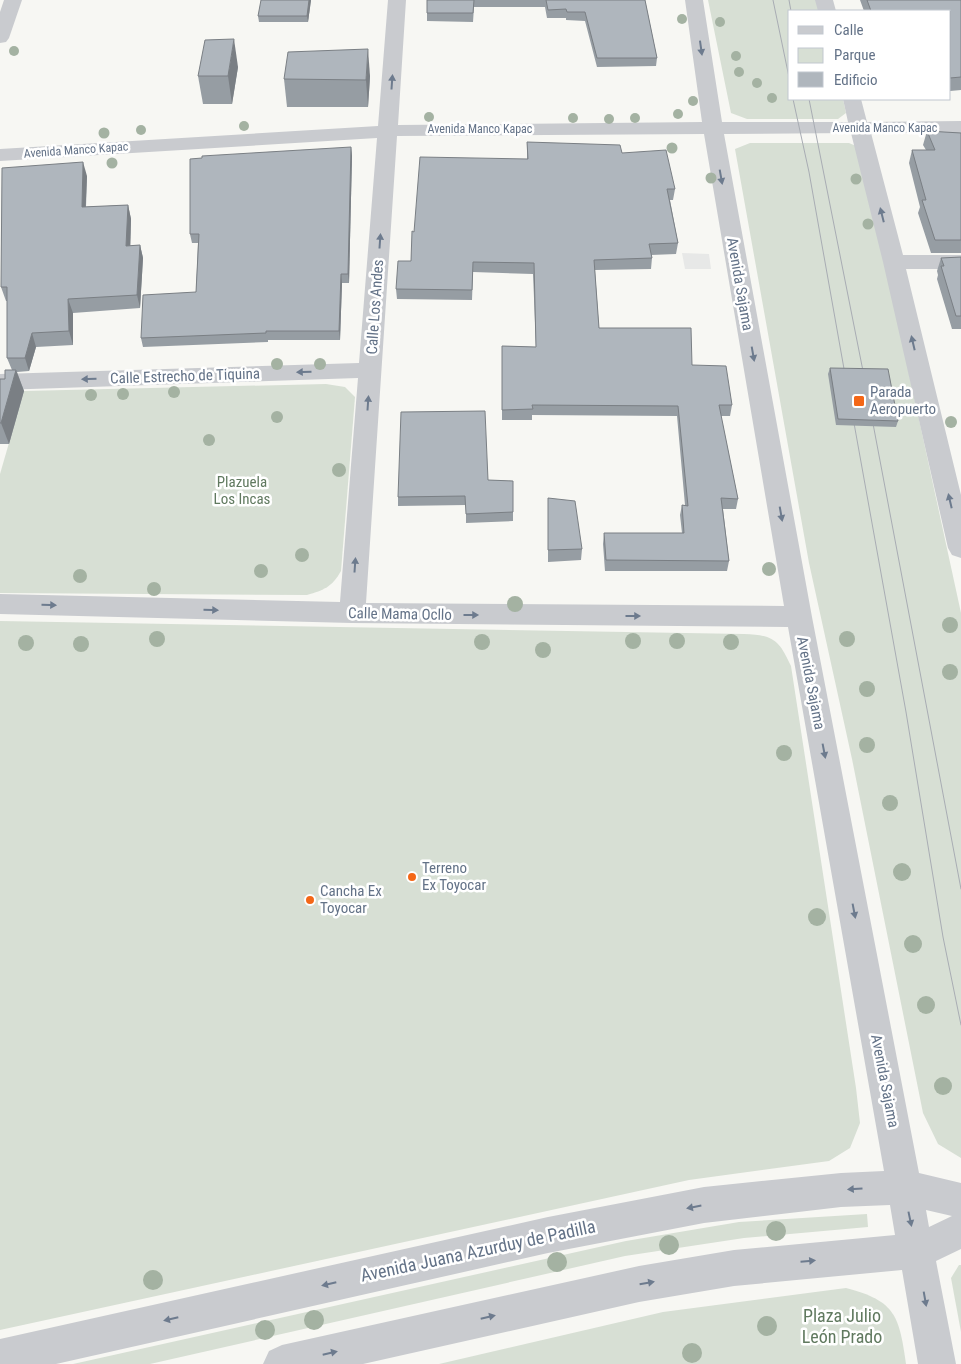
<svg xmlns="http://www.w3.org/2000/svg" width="961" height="1364" viewBox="0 0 961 1364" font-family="'Roboto Condensed',sans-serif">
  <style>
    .built { fill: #e7e8e7 }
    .green { fill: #d7dfd4 }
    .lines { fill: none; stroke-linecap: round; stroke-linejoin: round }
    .minor { fill: #c9cbcf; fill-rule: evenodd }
    .tram { stroke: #a8acb3; stroke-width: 1 }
    .tree { fill: #a4b2a2 }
    .wall { fill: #969da3 }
    .shaded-wall { fill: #7a7f84 }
    .building { fill: #afb6bd; stroke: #7a7f84 }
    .oneway { fill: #6d7b8e }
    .poi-dot { fill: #f46717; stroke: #fff; stroke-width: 2 }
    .labels { text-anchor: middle; stroke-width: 5; stroke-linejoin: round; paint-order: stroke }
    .far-street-label { font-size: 12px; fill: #637287; stroke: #fff }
    .street-label { font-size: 15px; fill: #637287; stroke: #fff }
    .poi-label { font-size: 15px; fill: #637287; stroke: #fff; text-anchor: start }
    .park-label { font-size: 15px; fill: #60795f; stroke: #fff }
    .near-street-label { font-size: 18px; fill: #637287; stroke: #fff }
    .near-park-label { font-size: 18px; fill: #60795f; stroke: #fff }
  </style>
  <rect width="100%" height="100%" fill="#f7f7f3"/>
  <path class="built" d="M 682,253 L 709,254 L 711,269 L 685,269 Z"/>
  <g class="green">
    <path d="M 708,0 L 816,0 L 819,11 L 790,11 L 790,99 L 843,99 L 846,113 L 838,119 L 747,119 L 731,113 Z"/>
    <path d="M 750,143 L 849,143 L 856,146 L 895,309 L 961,613 L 961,1158 L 938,1144 L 923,1113 L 852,759 L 809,563 L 735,149 Z"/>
    <path d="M 326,384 L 345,387 L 355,397 L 341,571 C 332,587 324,590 307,595 L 0,593 L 0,474 L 24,391 Z"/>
    <path d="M 0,621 L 744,634 C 774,635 779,640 791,666 L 856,1088 L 860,1123 L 850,1148 L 829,1161 L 689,1180 L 0,1330 Z"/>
    <path d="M 867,1214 L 868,1227 L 744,1238 L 625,1256 L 150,1364 L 73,1364 L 626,1241 L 739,1222 Z"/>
    <path d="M 959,1265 L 961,1265 L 961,1332 L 951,1278 Z"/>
    <path d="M 846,1288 C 896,1301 899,1316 906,1364 L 439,1364 L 663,1312 Z"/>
  </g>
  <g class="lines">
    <g class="minor">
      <path d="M 4,0 L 22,0 L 9,38 L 6,42 L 0,43 L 0,12 Z"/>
      <path d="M 388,0 L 406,0 L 398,125 L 702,122 L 685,0 L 703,0 L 722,122 L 848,122 L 843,99 L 861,99 L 867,122 L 961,121 L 961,133 L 871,133 L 903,255 L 961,255 L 961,269 L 906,269 L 961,495 L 961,558 L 952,555 L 948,548 L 883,262 L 851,133 L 724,134 L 812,617 L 919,1173 L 961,1183 L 961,1249 L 936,1261 L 956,1364 L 918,1364 L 902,1270 L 734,1286 L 639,1302 L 363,1364 L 263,1364 L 269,1351 L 282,1345 L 639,1266 L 734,1250 L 895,1235 L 890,1205 L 841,1207 L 704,1223 L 548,1253 L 56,1364 L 0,1364 L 0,1339 L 548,1217 L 704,1187 L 841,1173 L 884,1171 L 788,627 L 352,623 L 0,614 L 0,594 L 340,602 L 358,378 L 0,390 L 0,374 L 359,363 L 377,138 L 0,161 L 0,149 L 378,126 ZM 704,134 L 784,606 L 366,603 L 397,136 ZM 926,1210 L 952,1216 L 929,1227 Z"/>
      <path d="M 815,0 L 833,0 L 836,11 L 818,11 Z"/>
    </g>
    <g class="tram">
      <path d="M 773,0 L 790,82"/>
      <path d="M 789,0 L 791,11"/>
      <path d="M 793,99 L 809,172 L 846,380"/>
      <path d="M 809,99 L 865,381"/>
      <path d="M 852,412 L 906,712 L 943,937 L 961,1025"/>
      <path d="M 871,413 L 961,889"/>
    </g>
  </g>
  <g class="tree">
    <circle cx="682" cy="19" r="5"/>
    <circle cx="720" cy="22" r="5"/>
    <circle cx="14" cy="51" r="5"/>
    <circle cx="736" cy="56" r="5"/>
    <circle cx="739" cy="72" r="5"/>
    <circle cx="757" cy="83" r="5"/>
    <circle cx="772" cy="98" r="5"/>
    <circle cx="693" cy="101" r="5"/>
    <circle cx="678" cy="114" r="5"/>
    <circle cx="429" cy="117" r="5"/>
    <circle cx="573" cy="118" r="5"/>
    <circle cx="635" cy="118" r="5"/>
    <circle cx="609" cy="119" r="5"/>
    <circle cx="244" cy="126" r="5"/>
    <circle cx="141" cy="130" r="5"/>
    <circle cx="104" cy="133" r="5.5"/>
    <circle cx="672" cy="148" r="5.5"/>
    <circle cx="112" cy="163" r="5.5"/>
    <circle cx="711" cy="178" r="5.5"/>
    <circle cx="856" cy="179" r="5.5"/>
    <circle cx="868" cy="224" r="5.5"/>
    <circle cx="277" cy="364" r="6"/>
    <circle cx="320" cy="364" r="6"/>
    <circle cx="174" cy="392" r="6"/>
    <circle cx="123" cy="394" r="6"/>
    <circle cx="91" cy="395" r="6"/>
    <circle cx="277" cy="417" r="6"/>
    <circle cx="951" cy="422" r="6"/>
    <circle cx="209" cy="440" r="6"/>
    <circle cx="339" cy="470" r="7"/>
    <circle cx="302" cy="555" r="7"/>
    <circle cx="769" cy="569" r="7"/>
    <circle cx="261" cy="571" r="7"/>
    <circle cx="80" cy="576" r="7"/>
    <circle cx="154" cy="589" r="7"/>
    <circle cx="515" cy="604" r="8"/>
    <circle cx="950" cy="625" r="8"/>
    <circle cx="157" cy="639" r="8"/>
    <circle cx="847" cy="639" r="8"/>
    <circle cx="633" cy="641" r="8"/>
    <circle cx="677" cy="641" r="8"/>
    <circle cx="482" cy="642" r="8"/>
    <circle cx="731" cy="642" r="8"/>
    <circle cx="26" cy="643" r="8"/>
    <circle cx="81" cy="644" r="8"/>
    <circle cx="543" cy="650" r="8"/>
    <circle cx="950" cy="672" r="8"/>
    <circle cx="867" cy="689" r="8"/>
    <circle cx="867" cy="745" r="8"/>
    <circle cx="784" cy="753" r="8"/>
    <circle cx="890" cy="803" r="8"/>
    <circle cx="902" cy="872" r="9"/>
    <circle cx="817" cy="917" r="9"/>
    <circle cx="913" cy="944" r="9"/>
    <circle cx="926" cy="1005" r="9"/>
    <circle cx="943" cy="1086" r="9"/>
    <circle cx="776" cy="1231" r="10"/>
    <circle cx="669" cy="1245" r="10"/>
    <circle cx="557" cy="1262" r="10"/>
    <circle cx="153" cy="1280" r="10"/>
    <circle cx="314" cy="1320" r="10"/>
    <circle cx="767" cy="1326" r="10"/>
    <circle cx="265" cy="1330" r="10"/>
    <circle cx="692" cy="1353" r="10"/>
  </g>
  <g class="wall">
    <path d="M 311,0 L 308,22 L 259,22 L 258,16 Z"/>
    <path d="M 427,0 L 645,0 L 657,58 L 656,66 L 597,67 L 585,21 L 566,20 L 566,18 L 547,18 L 545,7 L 474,7 L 473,22 L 427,21 Z"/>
    <path d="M 860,0 L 961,0 L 961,90 L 950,91 L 950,11 L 864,11 Z"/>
    <path d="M 238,67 L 232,104 L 203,104 L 198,76 Z"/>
    <path d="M 370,76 L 368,107 L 287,107 L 284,79 Z"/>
    <path d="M 927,131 L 961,133 L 961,253 L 931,253 L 918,213 L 920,207 L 909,163 L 912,150 L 926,150 L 923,145 Z"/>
    <path d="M 527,142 L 622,153 L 675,189 L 673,200 L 670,200 L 678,243 L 676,254 L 651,255 L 652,258 L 651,269 L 595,270 L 599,328 L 692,365 L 732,405 L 730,416 L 721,416 L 738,499 L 736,509 L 723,509 L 729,561 L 727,571 L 605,571 L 603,544 L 604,533 L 682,533 L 680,515 L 682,505 L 685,505 L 677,416 L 532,415 L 532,420 L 502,420 L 502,346 L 536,347 L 533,274 L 473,272 L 472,300 L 397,299 L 396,289 L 411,261 L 414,232 L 527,159 Z"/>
    <path d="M 351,147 L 352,156 L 349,283 L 342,283 L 340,340 L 268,340 L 268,342 L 143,347 L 141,338 L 196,292 L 198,243 L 192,243 L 190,234 Z"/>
    <path d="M 87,176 L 86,207 L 128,205 L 131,219 L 130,246 L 140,245 L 143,258 L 140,308 L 73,313 L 73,345 L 36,347 L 29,371 L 17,372 L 24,391 L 9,444 L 0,444 L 0,379 L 5,379 L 12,370 L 7,358 L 7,301 L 6,301 L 1,287 Z"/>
    <path d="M 961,257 L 961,329 L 952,329 L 937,279 L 938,275 L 937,271 L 941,258 Z"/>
    <path d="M 830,368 L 898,421 L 896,427 L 836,425 L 828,374 Z"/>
    <path d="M 488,480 L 513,481 L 513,521 L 466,523 L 466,505 L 398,506 L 398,497 Z"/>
    <path d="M 548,498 L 582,549 L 581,560 L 548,562 Z"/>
  </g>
  <g class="shaded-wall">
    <path d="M 309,0 L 311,0 L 308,22 L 307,16 Z"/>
    <path d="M 234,39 L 238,67 L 232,104 L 228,76 Z"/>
    <path d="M 368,49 L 370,76 L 368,107 L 366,80 Z"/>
    <path d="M 351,147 L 352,156 L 349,283 L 348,274 Z"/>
    <path d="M 83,162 L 87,176 L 85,221 L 82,207 Z"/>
    <path d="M 128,205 L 131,219 L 130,260 L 126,246 Z"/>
    <path d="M 140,245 L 143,258 L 140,308 L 137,295 Z"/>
    <path d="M 341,274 L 342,283 L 340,340 L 339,331 Z"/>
    <path d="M 68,299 L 73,313 L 73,345 L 69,331 Z"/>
    <path d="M 32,333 L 36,347 L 29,371 L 25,358 Z"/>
    <path d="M 16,370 L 24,391 L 9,444 L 1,423 Z"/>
  </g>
  <g class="building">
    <path d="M 261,0 L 309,0 L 307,16 L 258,16 Z"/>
    <path d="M 427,0 L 474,0 L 473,13 L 427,13 Z"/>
    <path d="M 546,0 L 645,0 L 657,58 L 597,58 L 585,12 L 567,12 L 566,9 L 548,10 Z"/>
    <path d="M 867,0 L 961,0 L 961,77 L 950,78 L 950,11 L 871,11 Z"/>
    <path d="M 234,39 L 228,76 L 198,76 L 205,40 Z"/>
    <path d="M 368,49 L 366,80 L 284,79 L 288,52 Z"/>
    <path d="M 927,131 L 961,133 L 961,240 L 935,240 L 922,200 L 926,200 L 912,150 L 935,150 Z"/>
    <path d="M 527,142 L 620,145 L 622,153 L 666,150 L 675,189 L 667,189 L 678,243 L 649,244 L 652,258 L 594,260 L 599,328 L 691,328 L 692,365 L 726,366 L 732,405 L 719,405 L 738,499 L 721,498 L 729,561 L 606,560 L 604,533 L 684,533 L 682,505 L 688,506 L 678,406 L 532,405 L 533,409 L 502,410 L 502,346 L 536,347 L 534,263 L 473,262 L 472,290 L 396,289 L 398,261 L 411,261 L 412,231 L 414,232 L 420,157 L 528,159 Z"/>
    <path d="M 351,147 L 348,274 L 341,274 L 339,331 L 266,331 L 266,333 L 141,338 L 143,295 L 196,292 L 199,234 L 190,234 L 190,159 L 202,158 L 202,156 Z"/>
    <path d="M 83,162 L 82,207 L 128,205 L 126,246 L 140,245 L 137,295 L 68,299 L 69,331 L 32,333 L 25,358 L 7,358 L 7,287 L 1,287 L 2,168 Z"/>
    <path d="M 961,257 L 961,316 L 956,316 L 941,266 L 944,266 L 941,258 Z"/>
    <path d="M 830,368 L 888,369 L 898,421 L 838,419 Z"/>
    <path d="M 5,370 L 16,370 L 1,423 L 0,423 L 0,379 L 5,379 Z"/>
    <path d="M 485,411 L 488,480 L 513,481 L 513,512 L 466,514 L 465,496 L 398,497 L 401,412 Z"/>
    <path d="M 548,498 L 575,501 L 582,549 L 548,550 Z"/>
  </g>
  <defs><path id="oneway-solid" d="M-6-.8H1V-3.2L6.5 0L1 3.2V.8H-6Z" transform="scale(1.25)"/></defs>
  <g class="oneway">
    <use href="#oneway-solid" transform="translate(701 48) rotate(82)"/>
    <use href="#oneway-solid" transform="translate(392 82) rotate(-86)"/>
    <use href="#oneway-solid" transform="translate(721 177) rotate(80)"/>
    <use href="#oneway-solid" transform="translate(882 215) rotate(-104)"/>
    <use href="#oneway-solid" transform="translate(380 241) rotate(-86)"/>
    <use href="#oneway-solid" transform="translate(913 343) rotate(-103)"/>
    <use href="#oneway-solid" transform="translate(753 354) rotate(80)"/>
    <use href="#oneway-solid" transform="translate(304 372) rotate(178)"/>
    <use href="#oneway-solid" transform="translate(89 379) rotate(178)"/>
    <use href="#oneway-solid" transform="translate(368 403) rotate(-86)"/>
    <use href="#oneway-solid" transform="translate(950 501) rotate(-103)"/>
    <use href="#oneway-solid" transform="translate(781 514) rotate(80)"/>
    <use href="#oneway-solid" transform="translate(355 565) rotate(-86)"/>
    <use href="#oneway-solid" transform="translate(49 605) rotate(2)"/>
    <use href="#oneway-solid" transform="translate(211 610) rotate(2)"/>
    <use href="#oneway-solid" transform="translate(471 615)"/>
    <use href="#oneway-solid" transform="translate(633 616)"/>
    <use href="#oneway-solid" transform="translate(824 751) rotate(79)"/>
    <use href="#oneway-solid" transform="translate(854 911) rotate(79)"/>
    <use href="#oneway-solid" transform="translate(855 1189) rotate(176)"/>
    <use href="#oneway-solid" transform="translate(694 1207) rotate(169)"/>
    <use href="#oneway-solid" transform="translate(910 1219) rotate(78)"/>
    <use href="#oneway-solid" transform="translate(808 1261) rotate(-5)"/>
    <use href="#oneway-solid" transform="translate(647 1283) rotate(-10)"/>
    <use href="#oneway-solid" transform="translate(329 1284) rotate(167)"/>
    <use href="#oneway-solid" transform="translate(925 1299) rotate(80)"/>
    <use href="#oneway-solid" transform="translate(488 1317) rotate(-13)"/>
    <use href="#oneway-solid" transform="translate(171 1319) rotate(167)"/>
    <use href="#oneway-solid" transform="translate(330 1353) rotate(-13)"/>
  </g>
  <g class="poi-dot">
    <rect x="853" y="395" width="12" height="12" rx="2.5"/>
    <circle cx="412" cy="877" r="5"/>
    <circle cx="310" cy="900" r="5"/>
  </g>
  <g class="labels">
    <g class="far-street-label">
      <text x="885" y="132">Avenida Manco Kapac</text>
      <text x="480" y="133">Avenida Manco Kapac</text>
      <text transform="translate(76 150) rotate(-4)" y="4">Avenida Manco Kapac</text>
    </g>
    <g class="street-label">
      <text transform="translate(740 284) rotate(80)" y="5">Avenida Sajama</text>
      <text transform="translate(375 307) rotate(-86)" y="5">Calle Los Andes</text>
      <text transform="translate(185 376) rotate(-2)" y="5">Calle Estrecho de Tiquina</text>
      <text transform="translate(400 614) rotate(1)" y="5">Calle Mama Ocllo</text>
      <text transform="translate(811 683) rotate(79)" y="5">Avenida Sajama</text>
      <text transform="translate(885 1081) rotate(79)" y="5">Avenida Sajama</text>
    </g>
    <g class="poi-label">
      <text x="870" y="397">Parada<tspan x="870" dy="17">Aeropuerto</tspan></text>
      <text x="422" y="873">Terreno<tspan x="422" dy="17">Ex Toyocar</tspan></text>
      <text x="320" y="896">Cancha Ex<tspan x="320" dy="17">Toyocar</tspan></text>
    </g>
    <g class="park-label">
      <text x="242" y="487">Plazuela<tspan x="242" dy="17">Los Incas</tspan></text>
    </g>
    <g class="near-street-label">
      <text transform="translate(478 1251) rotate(-12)" y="6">Avenida Juana Azurduy de Padilla</text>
    </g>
    <g class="near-park-label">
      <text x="842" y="1322">Plaza Julio<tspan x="842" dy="21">León Prado</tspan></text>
    </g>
  </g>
  <rect x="788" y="10" width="162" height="90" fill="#ffffff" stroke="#c1c7cf"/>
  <rect x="798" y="26" width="25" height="8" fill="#c9cbcf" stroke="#c1c7cf"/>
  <text x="834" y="35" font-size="15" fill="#637287">Calle</text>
  <rect x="798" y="48" width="25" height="15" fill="#d7dfd4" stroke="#c1c7cf"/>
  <text x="834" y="60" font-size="15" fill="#637287">Parque</text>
  <rect x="798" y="72" width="25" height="15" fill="#afb6bd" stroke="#c1c7cf"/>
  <text x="834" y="85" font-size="15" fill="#637287">Edificio</text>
</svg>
